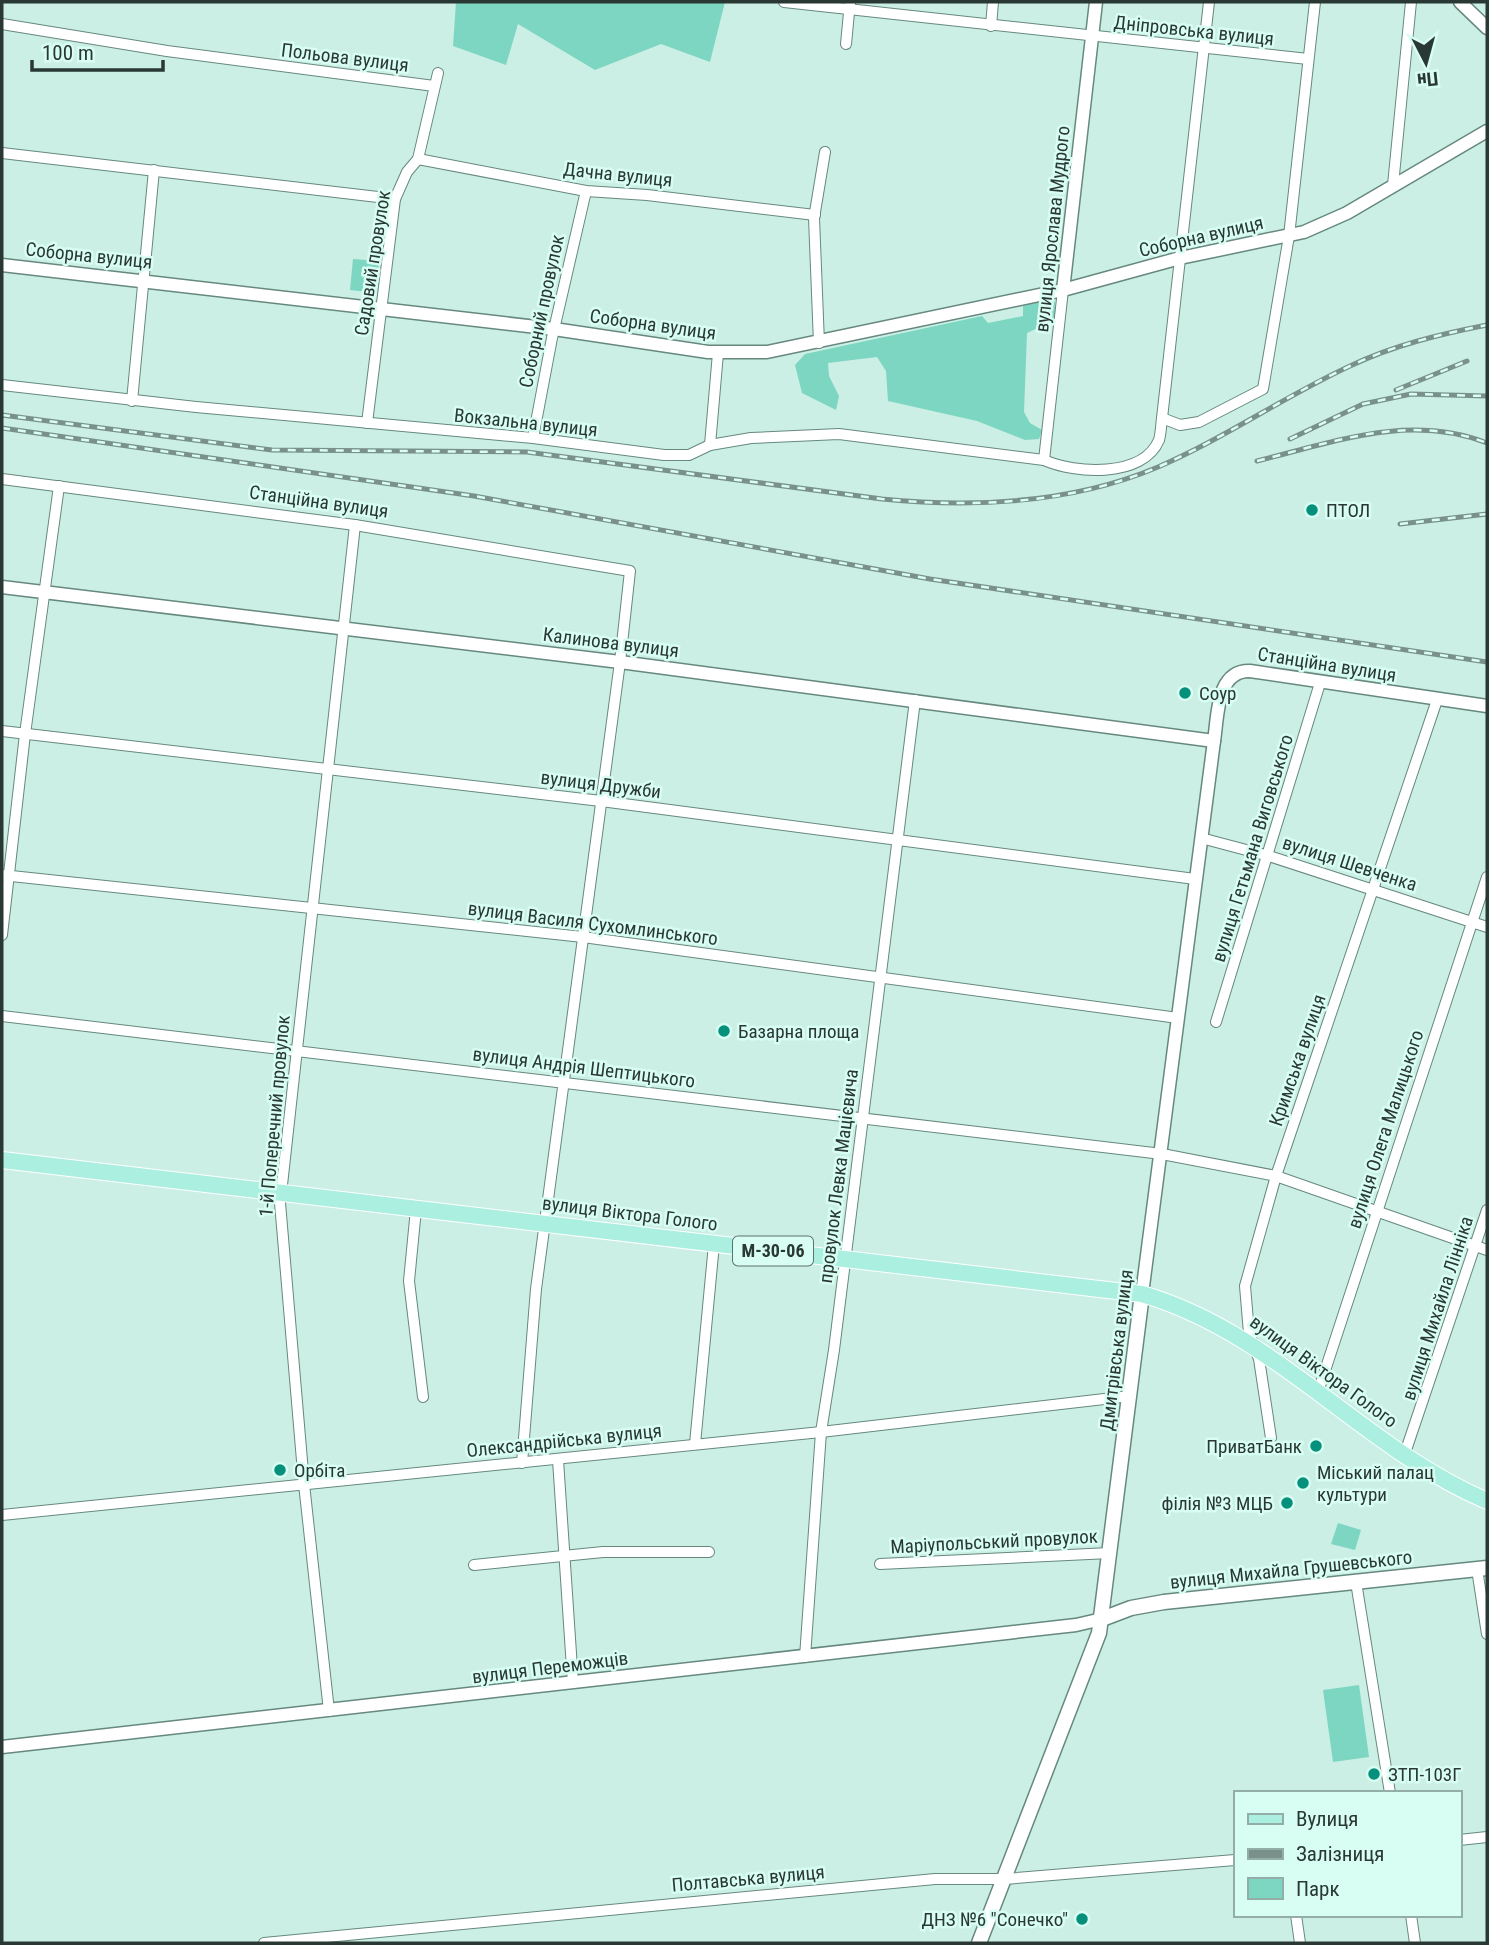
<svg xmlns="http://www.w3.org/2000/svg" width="1489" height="1945" viewBox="0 0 1489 1945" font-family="'Roboto Condensed',sans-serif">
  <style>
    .green { fill: #7dd6c1 }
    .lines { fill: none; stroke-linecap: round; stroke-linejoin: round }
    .minor-casing { stroke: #66887f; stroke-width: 12 }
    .tertiary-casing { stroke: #66887f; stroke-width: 15 }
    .secondary-casing { stroke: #66887f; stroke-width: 17 }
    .primary-casing { stroke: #fff; stroke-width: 18 }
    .minor { stroke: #fff; stroke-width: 10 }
    .tertiary { stroke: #fff; stroke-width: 12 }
    .secondary { stroke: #fff; stroke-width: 14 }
    .primary { stroke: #aaefdf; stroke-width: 16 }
    .rail-casing { stroke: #79918a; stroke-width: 5 }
    .rail { stroke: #d8fdf2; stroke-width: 2.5; stroke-dasharray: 8; stroke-linecap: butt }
    .poi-dot { fill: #04907a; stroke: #d8fdf2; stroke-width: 2.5 }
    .labels { text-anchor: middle; stroke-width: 5; stroke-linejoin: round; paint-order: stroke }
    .shield { fill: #d8fdf2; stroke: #5e736d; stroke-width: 2 }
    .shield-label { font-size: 18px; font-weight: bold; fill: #2a3834 }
    .street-label { font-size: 19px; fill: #2a3834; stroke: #d8fdf2 }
    .poi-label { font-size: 19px; fill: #2a3834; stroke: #d8fdf2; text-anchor: start }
  </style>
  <rect width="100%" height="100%" fill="#cbefe5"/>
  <g class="green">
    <path d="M 456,2 L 725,2 L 710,62 L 661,44 L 595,70 L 518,24 L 506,65 L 453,46 Z"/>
    <path d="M 353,259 L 379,261 L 376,293 L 350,290 Z"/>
    <path d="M 1048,300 L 1055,302 L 1055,320 L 1027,333 L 1024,412 L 1030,423 L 1042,430 L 1039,439 L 1025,440 L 977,421 L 888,401 L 886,371 L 877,357 L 828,363 L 829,376 L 839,396 L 836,410 L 802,393 L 795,365 L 805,354 L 982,316 L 988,323 L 1023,316 L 1023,306 Z"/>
    <path d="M 1338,1523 L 1361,1530 L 1355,1550 L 1331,1544 Z"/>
    <path d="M 1359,1685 L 1369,1757 L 1333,1762 L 1323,1690 Z"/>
  </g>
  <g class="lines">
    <defs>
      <g id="minor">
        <path d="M 784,2 L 1308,59"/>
        <path d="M 2,24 L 167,51 L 434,86"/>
        <path d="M 991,26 L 993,2"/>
        <path d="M 846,44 L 850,2"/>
        <path d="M 2,153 L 395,199"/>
        <path d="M 418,159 L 586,191 L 647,195 L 815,215"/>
        <path d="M 1393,185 L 1411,2"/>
        <path d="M 819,343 L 814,218 L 825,152"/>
        <path d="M 2,385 L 196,407 L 533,438 L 664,455 L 689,455 L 710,445 L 751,438 L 839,434 L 1044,460 C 1075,474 1143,478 1159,440 C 1161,433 1161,425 1162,418 L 1180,425 L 1199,422 L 1263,389 L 1289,236 L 1315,2"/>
        <path d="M 132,401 L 154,170"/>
        <path d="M 1162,418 L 1209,2"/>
        <path d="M 367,423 L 395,199 L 407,172 L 418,159 L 438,73"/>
        <path d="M 533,438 L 552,338 L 586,191"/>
        <path d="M 710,445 L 718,353"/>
        <path d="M 1044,460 L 1063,290"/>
        <path d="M 2,479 L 355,525 L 630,571 L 620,662 L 536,1289 L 522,1463"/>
        <path d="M 2,731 L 601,801 L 1195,879"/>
        <path d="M 1201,838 L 1269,856 L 1487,927"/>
        <path d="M 2,875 L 583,937 L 1178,1018"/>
        <path d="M 2,935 L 25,734 L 59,486"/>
        <path d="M 2,1016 L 1162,1154 L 1276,1176 L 1487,1250"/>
        <path d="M 1216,1022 L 1320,683"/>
        <path d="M 416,1209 L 409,1281 L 423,1397"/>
        <path d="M 1318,1392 L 1487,877"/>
        <path d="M 1271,1438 L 1259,1359 L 1249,1333 L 1245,1286 L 1276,1176 L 1437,700"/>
        <path d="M 695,1444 L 714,1244"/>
        <path d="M 1404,1456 L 1487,1210"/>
        <path d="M 558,1460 L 573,1683"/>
        <path d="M 2,1515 L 821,1432 L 1130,1396"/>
        <path d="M 880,1564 L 1110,1553"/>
        <path d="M 474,1565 L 603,1552 L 709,1552"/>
        <path d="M 1477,1569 L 1487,1634"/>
        <path d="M 1356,1582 L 1390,1793"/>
        <path d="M 805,1657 L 821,1432 L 834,1350 L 915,700"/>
        <path d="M 329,1711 L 304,1484 L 280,1203 L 355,525"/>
        <path d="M 1459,1840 L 1487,1837"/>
        <path d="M 1296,1915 L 1300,1943"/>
        <path d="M 1411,1915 L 1415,1943"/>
        <path d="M 264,1943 L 935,1879 L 1005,1879 L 1235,1860"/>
      </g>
      <g id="tertiary">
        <path d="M 1460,2 L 1487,28"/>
        <path d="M 2,265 L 554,329 L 708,352 L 767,352 L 1063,290 L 1180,258 L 1304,232 L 1347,213 L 1487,131"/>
        <path d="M 1063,290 L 1096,2"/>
        <path d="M 2,587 L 620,662 L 1214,741"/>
        <path d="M 1142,1294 L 1214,741 C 1218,716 1216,670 1250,671 L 1487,706"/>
        <path d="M 2,1747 L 1076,1625 L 1102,1619"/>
      </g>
      <g id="secondary">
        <path d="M 1102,1619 L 1131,1608 L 1164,1602 L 1487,1568"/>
        <path d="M 979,1943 L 1099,1633 L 1142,1294"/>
      </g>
      <path id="primary" d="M 2,1160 L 1142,1294 C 1276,1333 1361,1447 1487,1501"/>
    </defs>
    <use href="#minor" class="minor-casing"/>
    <use href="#tertiary" class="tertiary-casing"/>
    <use href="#secondary" class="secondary-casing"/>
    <use href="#primary" class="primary-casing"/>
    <use href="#minor" class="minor"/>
    <use href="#tertiary" class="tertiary"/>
    <use href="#secondary" class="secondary"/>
    <use href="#primary" class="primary"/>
    <defs>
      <g id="rail">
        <path d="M 1396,390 L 1467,361"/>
        <path d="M 2,415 L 272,450 L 527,452 L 882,499 C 975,508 1071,504 1158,467 C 1225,438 1285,396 1350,366 C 1394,345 1441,334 1487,325"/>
        <path d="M 2,428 L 474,496 L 930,579 L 1487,662"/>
        <path d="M 1290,439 L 1363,404 L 1411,394 L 1487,396"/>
        <path d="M 1257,461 C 1334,442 1409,413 1487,443"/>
        <path d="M 1400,524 L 1487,514"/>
      </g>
    </defs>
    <use href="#rail" class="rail-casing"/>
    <use href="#rail" class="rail"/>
  </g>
  <g class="poi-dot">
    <circle cx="1312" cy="510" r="7"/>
    <circle cx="1185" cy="693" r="7"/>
    <circle cx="724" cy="1031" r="7"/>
    <circle cx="1316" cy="1446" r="7"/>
    <circle cx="280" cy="1470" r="7"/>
    <circle cx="1303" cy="1483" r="7"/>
    <circle cx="1287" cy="1503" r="7"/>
    <circle cx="1374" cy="1774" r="7"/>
    <circle cx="1082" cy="1919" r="7"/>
  </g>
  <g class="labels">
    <rect class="shield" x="733" y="1236.5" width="80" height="29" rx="5"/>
    <g class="shield-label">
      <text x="773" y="1257">М-30-06</text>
    </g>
    <g class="street-label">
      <text transform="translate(1194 30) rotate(6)" y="7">Дніпровська вулиця</text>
      <text transform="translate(345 57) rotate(7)" y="7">Польова вулиця</text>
      <text transform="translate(618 174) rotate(6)" y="7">Дачна вулиця</text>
      <text transform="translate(1052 229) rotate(-84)" y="7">вулиця Ярослава Мудрого</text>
      <text transform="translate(1201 236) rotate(-13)" y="7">Соборна вулиця</text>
      <text transform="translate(89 255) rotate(6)" y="7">Соборна вулиця</text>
      <text transform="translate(372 263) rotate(-81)" y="7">Садовий провулок</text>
      <text transform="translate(541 311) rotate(-78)" y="7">Соборний провулок</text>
      <text transform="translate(653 324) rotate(8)" y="7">Соборна вулиця</text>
      <text transform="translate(526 422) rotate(6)" y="7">Вокзальна вулиця</text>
      <text transform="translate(319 501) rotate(8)" y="7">Станційна вулиця</text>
      <text transform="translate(611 642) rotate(7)" y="7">Калинова вулиця</text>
      <text transform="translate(1327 664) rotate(9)" y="7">Станційна вулиця</text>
      <text transform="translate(601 784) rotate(7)" y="7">вулиця Дружби</text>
      <text transform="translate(1252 848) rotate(-73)" y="7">вулиця Гетьмана Виговського</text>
      <text transform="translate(1350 863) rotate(18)" y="7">вулиця Шевченка</text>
      <text transform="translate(593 923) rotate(7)" y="7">вулиця Василя Сухомлинського</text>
      <text transform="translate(1297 1060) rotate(-71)" y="7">Кримська вулиця</text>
      <text transform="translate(584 1067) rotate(7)" y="7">вулиця Андрія Шептицького</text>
      <text transform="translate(274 1116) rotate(-85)" y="7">1-й Поперечний провулок</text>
      <text transform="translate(1385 1129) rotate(-72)" y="7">вулиця Олега Малицького</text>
      <text transform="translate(838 1176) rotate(-83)" y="7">провулок Левка Мацієвича</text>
      <text transform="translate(630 1213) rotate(7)" y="7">вулиця Віктора Голого</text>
      <text transform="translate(1437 1308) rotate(-72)" y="7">вулиця Михайла Лінніка</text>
      <text transform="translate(1116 1350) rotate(-83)" y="7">Дмитрівська вулиця</text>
      <text transform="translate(1324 1371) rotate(36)" y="7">вулиця Віктора Голого</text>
      <text transform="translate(564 1440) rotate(-6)" y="7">Олександрійська вулиця</text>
      <text transform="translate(994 1541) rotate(-3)" y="7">Маріупольський провулок</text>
      <text transform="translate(1291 1569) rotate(-6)" y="7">вулиця Михайла Грушевського</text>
      <text transform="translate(550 1667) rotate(-7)" y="7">вулиця Переможців</text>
      <text transform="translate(748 1878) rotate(-5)" y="7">Полтавська вулиця</text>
    </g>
    <g class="poi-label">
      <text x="1326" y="517">ПТОЛ</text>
      <text x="1199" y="700">Соур</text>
      <text x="738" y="1038">Базарна площа</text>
      <text x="1302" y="1453" text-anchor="end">ПриватБанк</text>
      <text x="294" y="1477">Орбіта</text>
      <text x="1317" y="1479">Міський палац<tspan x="1317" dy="22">культури</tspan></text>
      <text x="1273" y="1510" text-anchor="end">філія №3 МЦБ</text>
      <text x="1388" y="1781">ЗТП-103Г</text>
      <text x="1068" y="1926" text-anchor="end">ДНЗ №6 "Сонечко"</text>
    </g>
  </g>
  <rect width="1489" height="1945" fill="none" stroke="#2a3834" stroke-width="7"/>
  <rect x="1234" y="1791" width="228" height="126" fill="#d8fdf2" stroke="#92aea6" stroke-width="2"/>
  <rect x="1248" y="1814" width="35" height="10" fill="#aaefdf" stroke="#92aea6" stroke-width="2"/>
  <text x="1296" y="1826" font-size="21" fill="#2a3834">Вулиця</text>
  <rect x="1248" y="1849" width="35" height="10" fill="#79918a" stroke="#92aea6" stroke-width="2"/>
  <text x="1296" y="1861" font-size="21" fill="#2a3834">Залізниця</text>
  <rect x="1248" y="1878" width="35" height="21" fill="#7dd6c1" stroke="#92aea6" stroke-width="2"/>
  <text x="1296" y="1896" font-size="21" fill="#2a3834">Парк</text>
  <g transform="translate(1426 63) rotate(174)" stroke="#d8fdf2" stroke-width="5" paint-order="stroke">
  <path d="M0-5L12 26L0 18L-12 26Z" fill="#2a3834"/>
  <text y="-10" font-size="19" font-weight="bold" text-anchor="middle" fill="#2a3834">Пн</text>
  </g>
  <path d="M32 60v10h131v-10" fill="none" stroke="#2a3834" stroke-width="3.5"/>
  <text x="42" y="60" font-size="21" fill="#2a3834" stroke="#d8fdf2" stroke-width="5" paint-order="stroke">100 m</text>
</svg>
